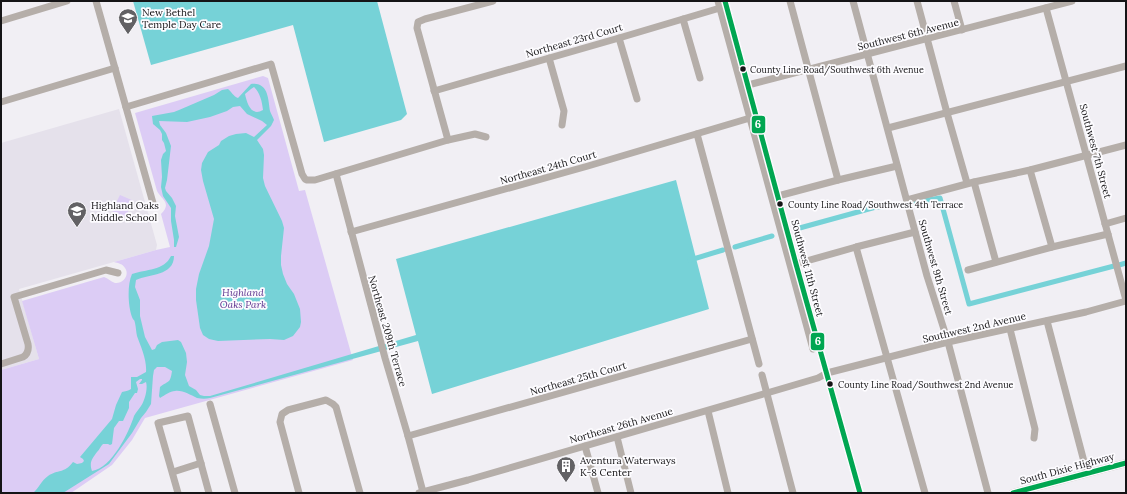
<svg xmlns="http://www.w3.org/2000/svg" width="1127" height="494" viewBox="0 0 1127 494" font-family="Lora,serif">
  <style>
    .built { fill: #e5e1eb }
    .green { fill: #dcccf5 }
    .water { fill: #76d2d7; fill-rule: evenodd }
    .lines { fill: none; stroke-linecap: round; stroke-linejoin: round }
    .canal { stroke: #76d2d7; stroke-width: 5 }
    .minor { stroke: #b5aea9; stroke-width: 7 }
    .major { stroke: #b6aeaa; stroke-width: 8 }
    .bus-1-casing { stroke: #fdfcff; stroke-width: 8 }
    .bus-1 { stroke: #00a651; stroke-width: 5 }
    .bus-dot { fill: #151416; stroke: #fdfcff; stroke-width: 1.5 }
    .labels { text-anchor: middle; stroke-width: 3.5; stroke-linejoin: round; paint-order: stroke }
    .bus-label { font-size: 9px; fill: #151416; stroke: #fdfcff; text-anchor: start }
    .poi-label { font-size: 10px; fill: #151416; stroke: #fdfcff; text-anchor: start }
    .street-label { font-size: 10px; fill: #151416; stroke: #fdfcff }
    .park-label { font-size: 10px; font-style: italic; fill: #603890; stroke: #fdfcff }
    .line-badge { stroke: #fdfcff; stroke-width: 1.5 }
    .badge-label { font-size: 11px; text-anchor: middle; font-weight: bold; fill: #fff }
  </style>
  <rect width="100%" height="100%" fill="#f1eff4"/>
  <path class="built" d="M 119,109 L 157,245 L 156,250 L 19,289 L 39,359 L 1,370 L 1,143 Z"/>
  <g class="green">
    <path d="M 263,76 L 268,78 L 299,191 L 305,190 L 353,360 L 145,418 L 132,440 L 112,465 L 71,493 L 1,493 L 1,370 L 39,359 L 22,301 L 104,277 C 108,278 111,282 115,283 C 123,284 130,275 125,268 C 123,264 118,263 114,262 L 156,250 L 170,247 L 161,214 C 172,203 162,200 157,191 L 135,113 Z"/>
    <path d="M 120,195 L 134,201 L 130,209 L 127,208 L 129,209 L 126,218 L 112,211 Z"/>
  </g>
  <g class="water">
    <path d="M 133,1 L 377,1 L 407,114 L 401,120 L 324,142 L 293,25 L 151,65 Z"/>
    <path d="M 251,84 C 269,82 268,100 270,111 C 271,114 273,117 274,120 L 271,126 L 257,140 L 263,149 L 264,155 L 263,178 L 265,186 L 282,221 L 284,228 L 281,256 L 281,265 L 283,274 L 287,284 L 294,294 L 300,309 L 301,322 L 300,327 L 293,336 L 284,340 L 270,339 L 218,341 L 209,339 L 203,335 L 200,328 L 196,300 L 196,289 L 199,274 L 209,246 L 214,219 L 203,181 L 201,170 L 202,163 L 208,152 L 219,145 L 221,141 L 229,136 L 236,134 L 246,133 L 254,137 L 267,125 L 262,121 L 247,114 L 240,106 L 233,107 L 227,111 L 210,117 L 187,122 L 159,121 L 160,125 L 166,133 L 171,146 L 167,180 L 165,188 L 166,191 L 172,198 L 176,206 L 175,216 L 179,237 L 176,247 L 174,247 L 174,240 L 171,221 L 171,208 L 163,196 L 161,187 L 162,177 L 161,160 L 163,154 L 166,151 L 164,143 L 162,140 L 162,134 L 160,130 L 153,124 L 152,116 L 174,112 L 179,110 L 214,95 L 222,90 L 228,89 C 232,92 233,96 238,98 ZM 254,87 C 260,93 262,101 263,110 C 251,117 247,103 245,94 L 251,89 Z"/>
    <path d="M 676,180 L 709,309 L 432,394 L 418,341 L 210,398 C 206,399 202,399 197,398 C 190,395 183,390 175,391 C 170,391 165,395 160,398 L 159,396 L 160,387 C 169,380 170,384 172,371 L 165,367 L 157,367 L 154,370 L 153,376 L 151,404 L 146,412 L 141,418 L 132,433 L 109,464 L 63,493 L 33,493 C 39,488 41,481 48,476 C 58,469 64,474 73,462 L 77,464 L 82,463 L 84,461 L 83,459 L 80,457 L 112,419 L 116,405 L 122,392 C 125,391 128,391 131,389 L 131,377 L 137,377 L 146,372 C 147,360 141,347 137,336 C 136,332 136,327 135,323 C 134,318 134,322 132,317 C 128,306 127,285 132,274 C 146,269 164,271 171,256 L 174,256 C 174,276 149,274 136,280 L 135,287 L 140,300 L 140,316 L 145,337 L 152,350 L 155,349 L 157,345 L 162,342 L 178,340 L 181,342 L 186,353 L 187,362 L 185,375 L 189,386 L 196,390 L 200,395 L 204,396 L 210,396 L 416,335 L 396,259 ZM 140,379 L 142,379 L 142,380 L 139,384 L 142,384 L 146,382 C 148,388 145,400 141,406 C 139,409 136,412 134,416 C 129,432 112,468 92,471 C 89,462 92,459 97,452 C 100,449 100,447 103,444 L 108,444 L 110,445 L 112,444 L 114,428 L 119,421 L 123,421 L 129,408 L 129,402 L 135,393 L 137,393 L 138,389 L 136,382 Z"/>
  </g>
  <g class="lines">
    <g class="canal">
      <path d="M 911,203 L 940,198 L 969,304 L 1114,266"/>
      <path d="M 796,229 L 876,207 L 897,206 L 905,204"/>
      <path d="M 735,247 L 772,236"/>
      <path d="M 690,260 L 723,250"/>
      <path d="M 1119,265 L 1126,263"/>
    </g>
    <g class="minor">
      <path d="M 96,1 L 153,203"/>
      <path d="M 718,1 L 813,349"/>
      <path d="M 725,1 L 796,264 L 860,493"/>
      <path d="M 790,1 L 838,180"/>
      <path d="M 853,1 L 927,276 L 948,342 L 988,493"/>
      <path d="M 917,1 L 947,113 L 967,183"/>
      <path d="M 954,1 L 962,30"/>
      <path d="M 1046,8 L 1126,300"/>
      <path d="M 683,19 L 700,78"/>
      <path d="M 1,21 L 67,1"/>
      <path d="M 619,38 L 637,99"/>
      <path d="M 549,58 L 564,111 L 562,125"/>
      <path d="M 748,85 L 1072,1"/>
      <path d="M 434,91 L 619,38 L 720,8"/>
      <path d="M 1,102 L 115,68"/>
      <path d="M 126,107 L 271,64 L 302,174 L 305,179 L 307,180 L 315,180 L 448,140 L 475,134 L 486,137"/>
      <path d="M 888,128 L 1126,66"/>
      <path d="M 697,134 L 759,364"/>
      <path d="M 448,140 L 417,28 L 418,22 L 425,19 L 493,1"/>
      <path d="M 1030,170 L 1052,247"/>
      <path d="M 336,174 L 385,358 L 408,436 L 423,492"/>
      <path d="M 974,182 L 996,262"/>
      <path d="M 778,196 L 838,180 L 897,166"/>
      <path d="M 907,200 L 974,182 L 1030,170 L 1126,145"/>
      <path d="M 1105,224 L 1126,218"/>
      <path d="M 351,232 L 588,166 L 750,118"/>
      <path d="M 856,247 L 925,493"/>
      <path d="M 796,264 L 856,247 L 915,232"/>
      <path d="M 968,270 L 1052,247 L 1108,234"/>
      <path d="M 1047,321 L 1087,473"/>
      <path d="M 1010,329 L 1035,429 L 1034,438"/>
      <path d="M 1,364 L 23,357 C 28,354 29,350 28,344 L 14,297 L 106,270 L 118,273"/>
      <path d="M 762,375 L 793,493"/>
      <path d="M 210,404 L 235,493"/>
      <path d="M 708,411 L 728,493"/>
      <path d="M 408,436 L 752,339"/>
      <path d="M 617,437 L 631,493"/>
      <path d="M 585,446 L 598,493"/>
      <path d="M 173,472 L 201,463"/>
      <path d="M 178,493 L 158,423 L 188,416 L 209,493"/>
      <path d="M 299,493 L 280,422 L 282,414 L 288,410 L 326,400 L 333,404 L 336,407 L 360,493"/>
      <path d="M 419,493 L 468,480 L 767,393 L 818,378 L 827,373 L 948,342 L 1086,312 L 1126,301"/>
    </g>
    <path class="major" d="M 1013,493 L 1126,463"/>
    <defs>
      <g id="bus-1">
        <path d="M 725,1 L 796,264 L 860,493"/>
        <path d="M 1013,493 L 1126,463"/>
      </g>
    </defs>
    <use href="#bus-1" class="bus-1-casing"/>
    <use href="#bus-1" class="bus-1"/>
  </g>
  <defs>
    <symbol id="school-pin" viewBox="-11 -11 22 30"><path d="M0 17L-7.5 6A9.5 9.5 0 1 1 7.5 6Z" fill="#626164" stroke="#fdfcff"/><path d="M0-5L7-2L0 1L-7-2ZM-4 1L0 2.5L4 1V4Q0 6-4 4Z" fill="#fff"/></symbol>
    <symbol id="building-pin" viewBox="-11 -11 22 30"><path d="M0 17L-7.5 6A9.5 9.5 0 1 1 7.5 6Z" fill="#626164" stroke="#fdfcff"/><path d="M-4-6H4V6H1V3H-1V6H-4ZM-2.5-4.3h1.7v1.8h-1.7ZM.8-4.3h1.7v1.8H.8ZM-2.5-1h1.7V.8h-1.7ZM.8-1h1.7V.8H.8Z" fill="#fff"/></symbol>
  </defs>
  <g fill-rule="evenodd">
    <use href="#school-pin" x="117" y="7" width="22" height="30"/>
    <use href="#school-pin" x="66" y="200" width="22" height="30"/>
    <use href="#building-pin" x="555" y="455" width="22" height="30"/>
  </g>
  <g class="bus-dot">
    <circle cx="743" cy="69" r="3.5"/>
    <circle cx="780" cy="204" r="3.5"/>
    <circle cx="830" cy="384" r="3.5"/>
  </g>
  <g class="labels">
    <g class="bus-label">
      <text x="750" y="73">County Line Road/Southwest 6th Avenue</text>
      <text x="788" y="208">County Line Road/Southwest 4th Terrace</text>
      <text x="838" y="388">County Line Road/Southwest 2nd Avenue</text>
    </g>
    <g class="poi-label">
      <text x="142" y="16">New Bethel<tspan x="142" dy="12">Temple Day Care</tspan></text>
      <text x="91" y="209">Highland Oaks<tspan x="91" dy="12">Middle School</tspan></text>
      <text x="580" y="464">Aventura Waterways<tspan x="580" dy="12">K-8 Center</tspan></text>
    </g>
    <g class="street-label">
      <text transform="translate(908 34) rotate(-14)" y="4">Southwest 6th Avenue</text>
      <text transform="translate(574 40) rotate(-16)" y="4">Northeast 23rd Court</text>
      <text transform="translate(1096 151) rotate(75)" y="4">Southwest 7th Street</text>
      <text transform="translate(548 167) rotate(-16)" y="4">Northeast 24th Court</text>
      <text transform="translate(936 267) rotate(74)" y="4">Southwest 9th Street</text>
      <text transform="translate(808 268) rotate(75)" y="4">Southwest 11th Street</text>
      <text transform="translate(974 327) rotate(-13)" y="4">Southwest 2nd Avenue</text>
      <text transform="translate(388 331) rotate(74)" y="4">Northeast 209th Terrace</text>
      <text transform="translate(578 378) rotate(-16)" y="4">Northeast 25th Court</text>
      <text transform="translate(621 425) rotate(-16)" y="4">Northeast 26th Avenue</text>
      <text transform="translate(1067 468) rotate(-15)" y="4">South Dixie Highway</text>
    </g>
    <g class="park-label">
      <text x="243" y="296">Highland<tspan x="243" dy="12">Oaks Park</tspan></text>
    </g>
  </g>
  <g class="line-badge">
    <rect x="751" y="115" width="15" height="19" rx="4" fill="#00a651"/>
    <rect x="810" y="332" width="15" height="19" rx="4" fill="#00a651"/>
  </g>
  <g class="badge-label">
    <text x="758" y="128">6</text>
    <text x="818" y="345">6</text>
  </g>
  <rect width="1127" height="494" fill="none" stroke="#151416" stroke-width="4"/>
</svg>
